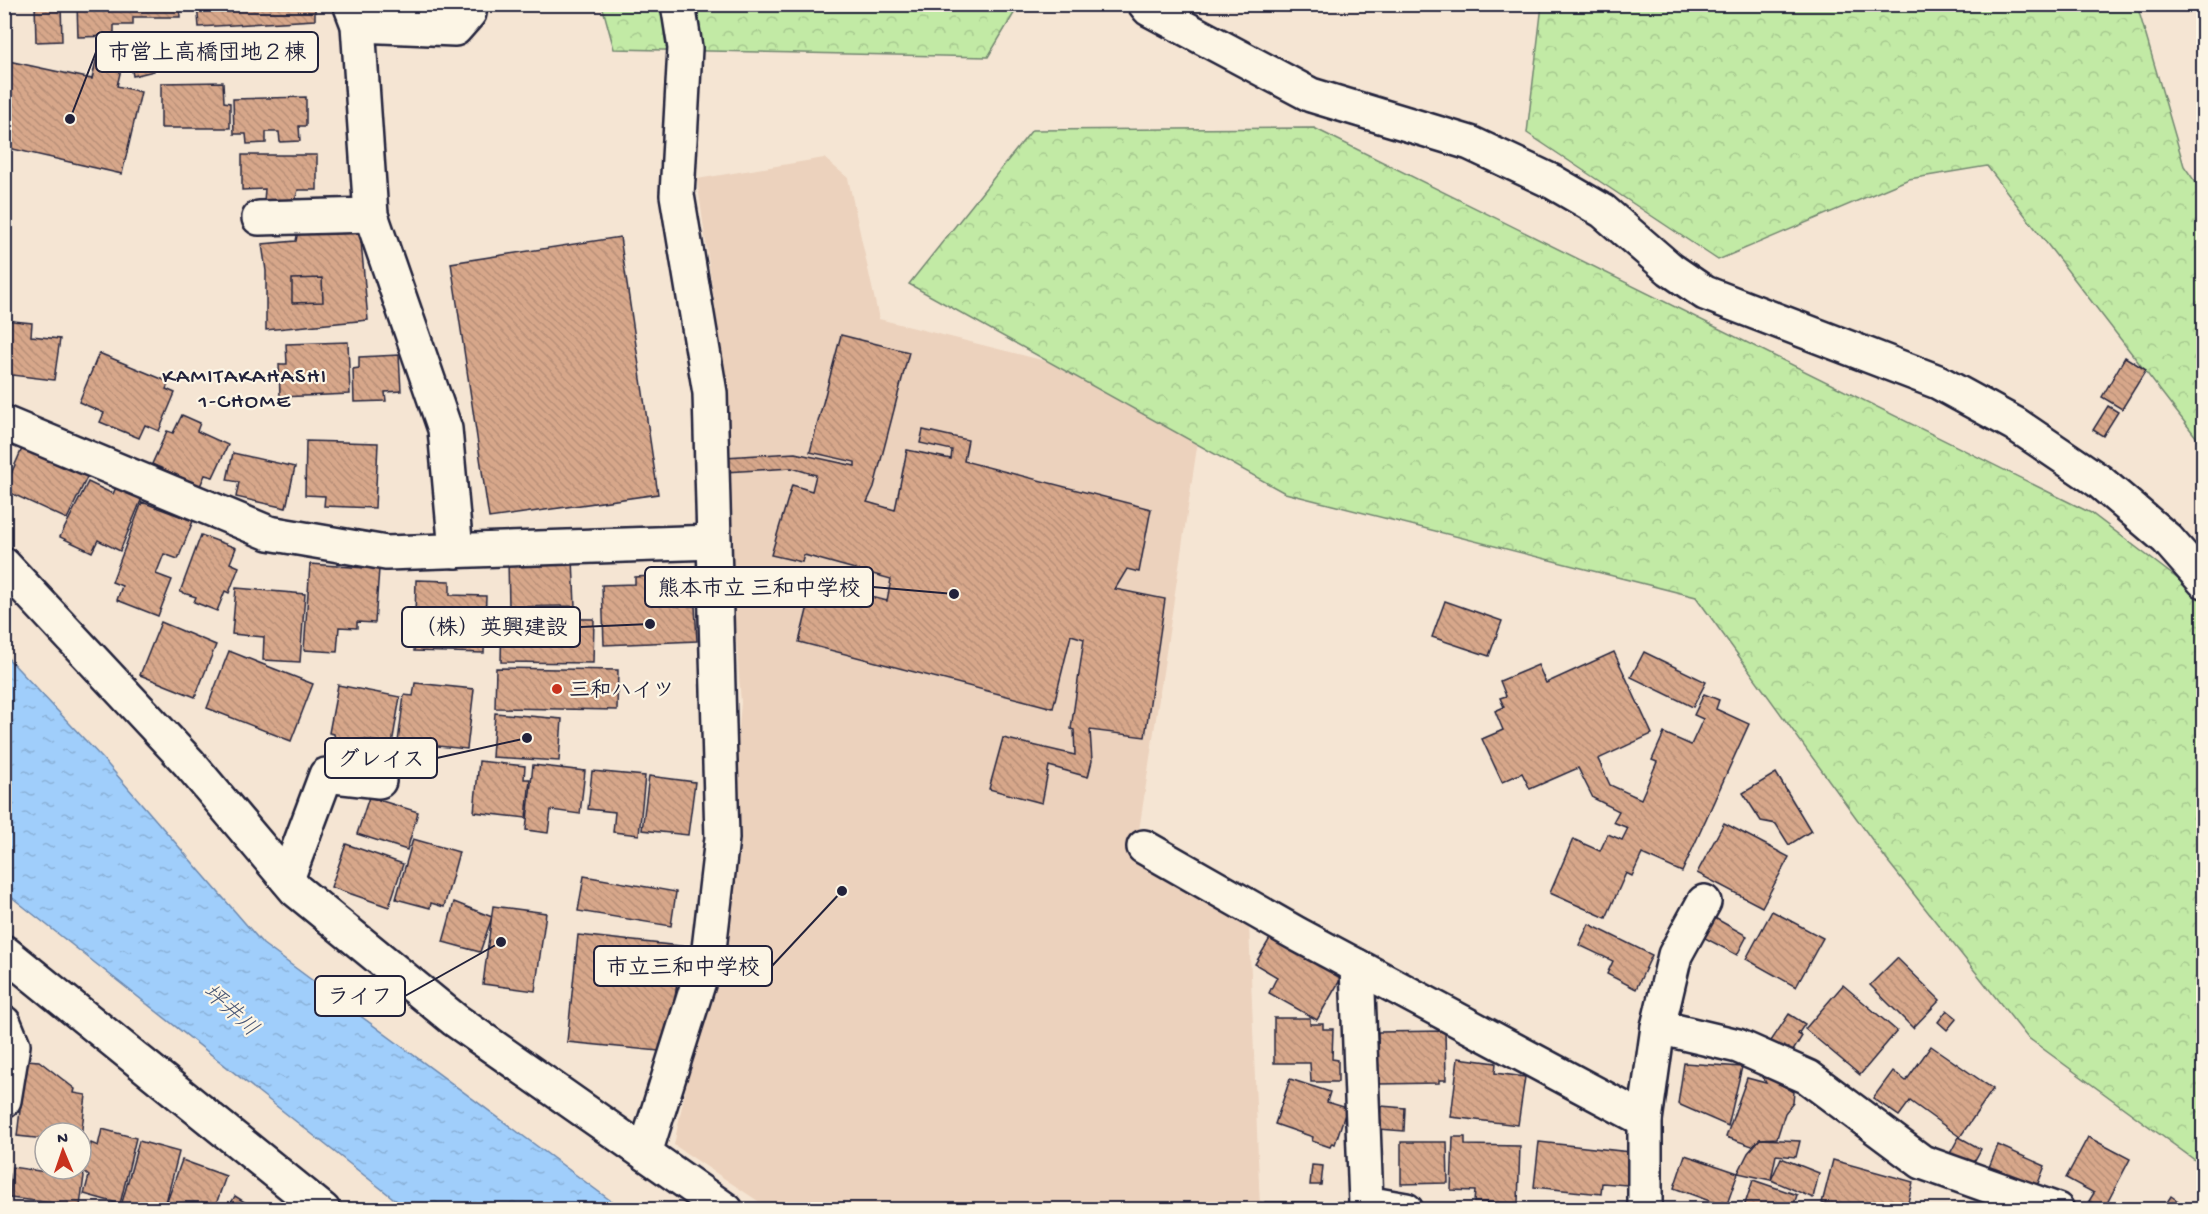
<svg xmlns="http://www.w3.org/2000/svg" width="2208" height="1214" viewBox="0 0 2208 1214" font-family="'Gochi Hand','Klee One',sans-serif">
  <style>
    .built { fill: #ecd2bd }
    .forest { fill: url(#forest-crowns); stroke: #728670; stroke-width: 1.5 }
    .water { fill: url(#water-ripples); stroke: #6e89ae; stroke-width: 1.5 }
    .building { fill: url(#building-back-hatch); stroke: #22223b; stroke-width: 1.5 }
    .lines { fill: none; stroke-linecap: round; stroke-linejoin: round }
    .minor-casing { stroke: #22223b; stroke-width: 38 }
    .tertiary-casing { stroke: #22223b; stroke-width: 38 }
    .minor { stroke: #fcf5e5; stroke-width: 33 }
    .tertiary { stroke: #fcf5e5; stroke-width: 33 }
    .poi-dot { fill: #c8321e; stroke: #fcf5e5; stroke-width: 2 }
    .labels { text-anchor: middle; stroke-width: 4.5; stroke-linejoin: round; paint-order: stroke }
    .poi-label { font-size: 21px; font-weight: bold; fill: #22223b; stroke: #fcf5e5; text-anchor: start }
    .neighbourhood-label { font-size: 22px; letter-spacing: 1.5px; fill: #22223b; stroke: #fcf5e5 }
    .water-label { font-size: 22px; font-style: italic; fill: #485675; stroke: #fcf5e5 }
    .leader { fill: none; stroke: #22223b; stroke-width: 2 }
    .callout-dot { fill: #22223b; stroke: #fcf5e5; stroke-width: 2 }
    .callout { fill: #fcf5e5; stroke: #22223b; stroke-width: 2 }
    .callout-label { font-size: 22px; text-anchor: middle; font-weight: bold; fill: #22223b }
  </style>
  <defs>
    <pattern id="forest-crowns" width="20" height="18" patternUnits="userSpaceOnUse" patternTransform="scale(1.5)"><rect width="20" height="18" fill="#c2eaa5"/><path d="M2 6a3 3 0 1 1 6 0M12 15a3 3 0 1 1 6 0" fill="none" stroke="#a6c88f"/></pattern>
    <pattern id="water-ripples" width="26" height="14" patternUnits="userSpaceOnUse" patternTransform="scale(1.5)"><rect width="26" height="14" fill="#a0cefb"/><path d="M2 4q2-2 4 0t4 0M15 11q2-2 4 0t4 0" fill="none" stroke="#8ab1d8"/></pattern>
    <pattern id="building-back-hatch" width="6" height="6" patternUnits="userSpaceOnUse" patternTransform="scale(1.5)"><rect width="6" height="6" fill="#d7a78a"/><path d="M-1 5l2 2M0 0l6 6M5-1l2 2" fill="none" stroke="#b88f78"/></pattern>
  </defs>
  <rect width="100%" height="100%" fill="#f5e5d3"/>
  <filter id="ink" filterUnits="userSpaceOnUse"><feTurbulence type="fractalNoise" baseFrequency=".0167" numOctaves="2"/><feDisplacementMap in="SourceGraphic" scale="12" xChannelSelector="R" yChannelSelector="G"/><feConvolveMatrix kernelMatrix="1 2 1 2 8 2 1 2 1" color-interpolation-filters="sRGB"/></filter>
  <g filter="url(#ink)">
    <path class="built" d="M 824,158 L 848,178 L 879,319 L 1204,401 L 1135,857 L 1249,925 L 1260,1209 L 770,1209 L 674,1145 L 723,905 L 741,703 L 725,485 L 724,373 L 697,179 Z"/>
    <g class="forest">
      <path d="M 602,5 L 1019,5 L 988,57 L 614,49 Z"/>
      <path d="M 1542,5 L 2137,5 L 2184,166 L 2203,193 L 2203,446 L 1987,166 L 1909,179 L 1718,260 L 1527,133 Z"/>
      <path d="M 1314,128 L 2091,513 L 2203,598 L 2203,1166 L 2027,1037 L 1886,859 L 1696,597 L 1285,493 L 909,284 L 1032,130 Z"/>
    </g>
    <path class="water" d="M 4,654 L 103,759 L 263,944 L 622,1209 L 407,1209 L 5,892 Z"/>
    <g class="building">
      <path d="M 35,4 L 61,4 L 62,41 L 36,42 Z"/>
      <path d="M 77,4 L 179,4 L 180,17 L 133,17 L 133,25 L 114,25 L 114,36 L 78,37 Z"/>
      <path d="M 197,4 L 315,4 L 315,20 L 199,27 Z"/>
      <path d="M 148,44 L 154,71 L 133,76 L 128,49 Z"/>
      <path d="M 4,60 L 92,79 L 96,60 L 122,65 L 117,86 L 141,92 L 122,174 L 4,147 Z"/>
      <path d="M 223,82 L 224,102 L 230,103 L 230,128 L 161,128 L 161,83 Z"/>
      <path d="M 306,97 L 306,126 L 299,126 L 300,141 L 280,142 L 279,132 L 266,132 L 266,143 L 247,144 L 246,134 L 234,134 L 233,99 Z"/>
      <path d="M 242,155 L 317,155 L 317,190 L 298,190 L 295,201 L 264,201 L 265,189 L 242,190 Z"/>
      <path d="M 360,230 L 368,320 L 266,330 L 266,271 L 262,244 L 296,241 L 298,231 Z"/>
      <path d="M 620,237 L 658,494 L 489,518 L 451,263 Z"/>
      <path d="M 322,278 L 323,302 L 292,303 L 292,279 Z"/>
      <path d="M 4,320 L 32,323 L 31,336 L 60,339 L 54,380 L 4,374 Z"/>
      <path d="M 841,335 L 909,352 L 874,487 L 867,502 L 895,510 L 907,450 L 951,459 L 952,450 L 920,443 L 923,430 L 968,440 L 964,461 L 1151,509 L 1139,572 L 1127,569 L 1115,589 L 1165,599 L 1145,737 L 1090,730 L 1092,761 L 1088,777 L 1049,766 L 1042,803 L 989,789 L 1003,738 L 1075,755 L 1074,730 L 1071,729 L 1084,639 L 1071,635 L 1053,708 L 799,642 L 814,582 L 887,601 L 891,579 L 804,555 L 802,562 L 771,555 L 792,485 L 812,491 L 816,475 L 792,468 L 725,472 L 725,457 L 795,453 L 855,466 L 855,462 L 810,452 Z"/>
      <path d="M 348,342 L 350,394 L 280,397 L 279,364 L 287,364 L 286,344 Z"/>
      <path d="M 99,353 L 169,382 L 166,389 L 175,393 L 159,431 L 145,425 L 139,438 L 100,422 L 104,413 L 79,402 Z"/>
      <path d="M 399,355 L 401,391 L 385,392 L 386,401 L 354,402 L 353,369 L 359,368 L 359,357 Z"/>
      <path d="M 2125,357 L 2146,370 L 2122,409 L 2102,397 Z"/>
      <path d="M 2108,406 L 2118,412 L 2103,436 L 2093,430 Z"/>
      <path d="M 182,415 L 200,423 L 197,431 L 228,445 L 213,477 L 205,475 L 200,486 L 152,464 L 167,431 L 173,433 Z"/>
      <path d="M 306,441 L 378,443 L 375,508 L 324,506 L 325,496 L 305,495 Z"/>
      <path d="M 24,444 L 88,475 L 67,519 L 4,490 Z"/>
      <path d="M 233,453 L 295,467 L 286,508 L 236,497 L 239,482 L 227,480 Z"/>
      <path d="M 88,482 L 113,494 L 117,485 L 142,498 L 120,551 L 98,540 L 92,552 L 60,537 Z"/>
      <path d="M 142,502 L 193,521 L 178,559 L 164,554 L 156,574 L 172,580 L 158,616 L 117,600 L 122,586 L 112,582 Z"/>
      <path d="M 201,535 L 236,548 L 230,563 L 239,567 L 229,593 L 225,591 L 217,611 L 194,602 L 196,597 L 180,592 Z"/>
      <path d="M 573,559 L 575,606 L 509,607 L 508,560 Z"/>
      <path d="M 310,564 L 379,569 L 375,623 L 357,622 L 357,628 L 339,627 L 337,652 L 304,650 Z"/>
      <path d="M 673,575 L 674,606 L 695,606 L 697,641 L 604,645 L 602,585 L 635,584 L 635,577 Z"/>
      <path d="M 416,580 L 450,581 L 450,595 L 486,596 L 484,653 L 414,651 Z"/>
      <path d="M 236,588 L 305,594 L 300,662 L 263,660 L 264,637 L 232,634 Z"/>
      <path d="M 1445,601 L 1502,621 L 1489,656 L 1432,637 Z"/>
      <path d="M 502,618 L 594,619 L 593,663 L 501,662 Z"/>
      <path d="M 161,622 L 216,645 L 195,697 L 140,675 Z"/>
      <path d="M 229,651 L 313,684 L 291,741 L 207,708 Z"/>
      <path d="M 1614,652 L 1652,734 L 1598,759 L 1610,785 L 1641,799 L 1657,762 L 1652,760 L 1664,733 L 1691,745 L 1703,719 L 1694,715 L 1704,694 L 1719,700 L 1716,709 L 1749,724 L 1682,872 L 1642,854 L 1632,876 L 1626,873 L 1606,918 L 1550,893 L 1573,839 L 1600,851 L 1608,834 L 1622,840 L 1628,828 L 1613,822 L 1619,811 L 1593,798 L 1578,768 L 1530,789 L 1522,773 L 1502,782 L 1482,739 L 1503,730 L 1495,711 L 1504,707 L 1500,698 L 1506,696 L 1500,681 L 1538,665 L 1546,683 Z"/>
      <path d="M 1644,652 L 1706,682 L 1693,707 L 1631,677 Z"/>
      <path d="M 496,668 L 618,670 L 617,710 L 495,708 Z"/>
      <path d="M 415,683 L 474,689 L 467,749 L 398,742 L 404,695 L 413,696 Z"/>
      <path d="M 338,685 L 400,697 L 392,744 L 362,739 L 358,744 L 335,739 L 334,734 L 329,733 Z"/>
      <path d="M 495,713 L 562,719 L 559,761 L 492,757 Z"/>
      <path d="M 479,761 L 525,766 L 524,779 L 530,779 L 526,818 L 474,812 Z"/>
      <path d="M 533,765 L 585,771 L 580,814 L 551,810 L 548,833 L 526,830 Z"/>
      <path d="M 592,771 L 645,776 L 639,835 L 613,832 L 615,812 L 588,809 Z"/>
      <path d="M 1776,773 L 1811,831 L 1789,845 L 1776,824 L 1761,821 L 1743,793 Z"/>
      <path d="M 649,776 L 695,782 L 688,835 L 642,830 Z"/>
      <path d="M 369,797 L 418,812 L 407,850 L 357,834 Z"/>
      <path d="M 1724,823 L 1789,857 L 1762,907 L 1697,873 Z"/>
      <path d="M 413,839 L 459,852 L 444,907 L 431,903 L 430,908 L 396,899 Z"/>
      <path d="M 346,844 L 403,864 L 389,907 L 331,887 Z"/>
      <path d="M 584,876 L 676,892 L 671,926 L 578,911 Z"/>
      <path d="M 454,902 L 492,917 L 480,952 L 443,942 Z"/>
      <path d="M 493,906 L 546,913 L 535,991 L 483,984 Z"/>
      <path d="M 1772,911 L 1823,938 L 1796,987 L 1746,959 Z"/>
      <path d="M 1713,917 L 1747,936 L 1737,955 L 1703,937 Z"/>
      <path d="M 1589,924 L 1652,955 L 1636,989 L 1607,974 L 1613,961 L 1579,945 Z"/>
      <path d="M 578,935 L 689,947 L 685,980 L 677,981 L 669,1052 L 567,1042 Z"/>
      <path d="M 1272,935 L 1343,975 L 1317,1020 L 1269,993 L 1277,977 L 1255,964 Z"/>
      <path d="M 1897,958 L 1940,1000 L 1913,1028 L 1870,985 Z"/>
      <path d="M 1843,985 L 1897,1031 L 1860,1075 L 1805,1029 Z"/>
      <path d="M 1947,1010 L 1957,1018 L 1947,1030 L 1938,1022 Z"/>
      <path d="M 1789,1014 L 1805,1024 L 1798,1034 L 1802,1036 L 1790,1056 L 1769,1044 Z"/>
      <path d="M 1274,1018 L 1310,1018 L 1310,1024 L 1323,1024 L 1323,1029 L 1333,1029 L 1332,1059 L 1338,1060 L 1338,1082 L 1311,1082 L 1310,1063 L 1274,1063 Z"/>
      <path d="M 1445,1031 L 1446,1080 L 1439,1080 L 1439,1083 L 1378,1084 L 1378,1081 L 1371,1082 L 1370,1047 L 1378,1047 L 1378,1032 Z"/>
      <path d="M 1931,1046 L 1993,1089 L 1960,1137 L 1910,1101 L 1899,1116 L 1873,1098 L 1893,1071 L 1906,1081 Z"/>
      <path d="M 1458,1058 L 1496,1063 L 1495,1073 L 1525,1077 L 1518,1125 L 1451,1117 Z"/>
      <path d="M 26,1060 L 39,1061 L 75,1089 L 74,1093 L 86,1095 L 81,1137 L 81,1133 L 45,1133 L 45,1139 L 17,1136 Z"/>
      <path d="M 1684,1063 L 1742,1067 L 1728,1126 L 1678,1104 Z"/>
      <path d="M 1761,1073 L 1794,1092 L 1793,1103 L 1785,1113 L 1777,1138 L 1760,1139 L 1752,1146 L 1726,1137 L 1747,1078 L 1766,1083 Z"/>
      <path d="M 1290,1079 L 1330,1092 L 1327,1102 L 1347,1108 L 1335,1144 L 1332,1143 L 1330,1147 L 1312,1141 L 1313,1137 L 1275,1124 Z"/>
      <path d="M 1381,1106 L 1405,1108 L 1404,1131 L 1379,1129 Z"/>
      <path d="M 102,1129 L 136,1138 L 120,1204 L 84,1194 L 89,1176 L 84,1172 L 91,1143 L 98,1146 Z"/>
      <path d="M 1453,1137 L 1465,1137 L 1465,1145 L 1520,1146 L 1518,1203 L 1474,1202 L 1475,1191 L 1451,1190 Z"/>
      <path d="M 1959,1137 L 1981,1149 L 1969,1171 L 1947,1159 Z"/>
      <path d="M 2088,1137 L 2130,1159 L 2104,1209 L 2089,1201 L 2094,1193 L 2066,1178 Z"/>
      <path d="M 1760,1139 L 1800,1141 L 1796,1157 L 1776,1155 L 1771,1180 L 1738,1173 L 1748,1153 Z"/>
      <path d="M 139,1141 L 179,1152 L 164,1210 L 120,1210 Z"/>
      <path d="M 1401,1142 L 1447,1142 L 1448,1183 L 1401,1184 Z"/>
      <path d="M 1539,1142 L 1630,1152 L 1627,1185 L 1602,1183 L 1601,1194 L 1534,1187 Z"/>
      <path d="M 1998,1145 L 2045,1166 L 2032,1198 L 1985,1177 Z"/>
      <path d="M 1685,1155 L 1738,1173 L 1726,1207 L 1674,1188 Z"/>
      <path d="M 1781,1158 L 1819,1173 L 1813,1198 L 1771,1180 Z"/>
      <path d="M 182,1160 L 226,1176 L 214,1210 L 164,1210 Z"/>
      <path d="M 1833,1160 L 1913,1182 L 1906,1210 L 1847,1210 L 1822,1203 Z"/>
      <path d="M 1312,1165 L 1323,1166 L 1321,1185 L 1310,1185 Z"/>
      <path d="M 81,1166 L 84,1176 L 80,1206 L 10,1198 L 12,1167 L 46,1172 L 47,1169 L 81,1169 Z"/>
      <path d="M 1753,1180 L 1797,1195 L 1792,1210 L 1743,1210 Z"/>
      <path d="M 235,1196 L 257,1210 L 227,1210 Z"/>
      <path d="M 2171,1196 L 2191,1210 L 2162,1210 Z"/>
      <rect x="1265" y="1202" width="77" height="8"/>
    </g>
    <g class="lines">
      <defs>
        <g id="minor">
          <path d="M 350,4 L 358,25 L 371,215 L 445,429 L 456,551"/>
          <path d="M 1145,4 L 1149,9 L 1311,95 L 1470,143 L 1553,182 L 1603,211 L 1670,269 L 1705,293 L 1938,382 L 2015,424 L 2099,481 L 2167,539 L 2204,581"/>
          <path d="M 358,25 L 455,29 L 469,13 L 469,4"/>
          <path d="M 259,218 L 371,215"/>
          <path d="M 4,423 L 269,533 L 386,553 L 714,542"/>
          <path d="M 1144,847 L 1297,934 L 1645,1120"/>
          <path d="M 287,879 L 326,775 L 379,781"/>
          <path d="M 4,952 L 323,1210"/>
          <path d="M 1357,966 L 1366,1203 L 1406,1210"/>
          <path d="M 4,1023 L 13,1045 L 4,1100"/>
          <path d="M 1658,1027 L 1675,955 L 1704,902"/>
          <path d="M 645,1153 L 709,949 L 722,838 L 710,393 L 677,195 L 685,48 L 678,4"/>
          <path d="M 1645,1210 L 1645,1120 L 1658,1027 L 1738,1046 L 1808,1077 L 1922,1162 L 2057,1210"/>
        </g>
        <path id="tertiary" d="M 4,565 L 189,763 L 296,890 L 455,1020 L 726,1210"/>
      </defs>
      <use href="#minor" class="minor-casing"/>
      <use href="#tertiary" class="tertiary-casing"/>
      <use href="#minor" class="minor"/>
      <use href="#tertiary" class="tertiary"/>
    </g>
  </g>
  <circle class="poi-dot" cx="557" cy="689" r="6"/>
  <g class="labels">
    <g class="poi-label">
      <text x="569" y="696">三和ハイツ</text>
    </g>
    <g class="neighbourhood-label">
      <text x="245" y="382">KAMITAKAHASHI<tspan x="245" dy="25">1-CHOME</tspan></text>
    </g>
    <g class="water-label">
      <text transform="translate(232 1009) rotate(42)" y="8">坪井川</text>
    </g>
  </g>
  <path class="leader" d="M70 119L96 52M954 594L873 587M650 624L580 627M527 738L437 758M842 891L772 966M501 942L405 996"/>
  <g class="callout-dot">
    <circle cx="70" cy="119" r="6"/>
    <circle cx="954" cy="594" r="6"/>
    <circle cx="650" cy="624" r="6"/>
    <circle cx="527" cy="738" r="6"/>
    <circle cx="842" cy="891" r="6"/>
    <circle cx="501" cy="942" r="6"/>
  </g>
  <g class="callout">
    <rect x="96" y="32" width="222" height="40" rx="6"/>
    <rect x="645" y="567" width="228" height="40" rx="6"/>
    <rect x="402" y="607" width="178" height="40" rx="6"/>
    <rect x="325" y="738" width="112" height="40" rx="6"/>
    <rect x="594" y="946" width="178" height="40" rx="6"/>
    <rect x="315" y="976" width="90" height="40" rx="6"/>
  </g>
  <g class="callout-label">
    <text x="207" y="59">市営上高橋団地２棟</text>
    <text x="759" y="595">熊本市立 三和中学校</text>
    <text x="491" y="634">（株）英興建設</text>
    <text x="381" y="766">グレイス</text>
    <text x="683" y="974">市立三和中学校</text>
    <text x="360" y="1003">ライフ</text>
  </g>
  <rect width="2208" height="1214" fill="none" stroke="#fcf5e5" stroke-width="24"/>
  <rect x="12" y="12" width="2184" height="1190" fill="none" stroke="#22223b" stroke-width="2" filter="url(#ink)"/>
  <g transform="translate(63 1151) rotate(358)"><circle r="28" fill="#fcf5e5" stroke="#a5a1a1" stroke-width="1.5"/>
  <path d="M0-4.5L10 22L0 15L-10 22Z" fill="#c8321e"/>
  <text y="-9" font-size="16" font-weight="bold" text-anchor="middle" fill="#22223b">N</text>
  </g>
</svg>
